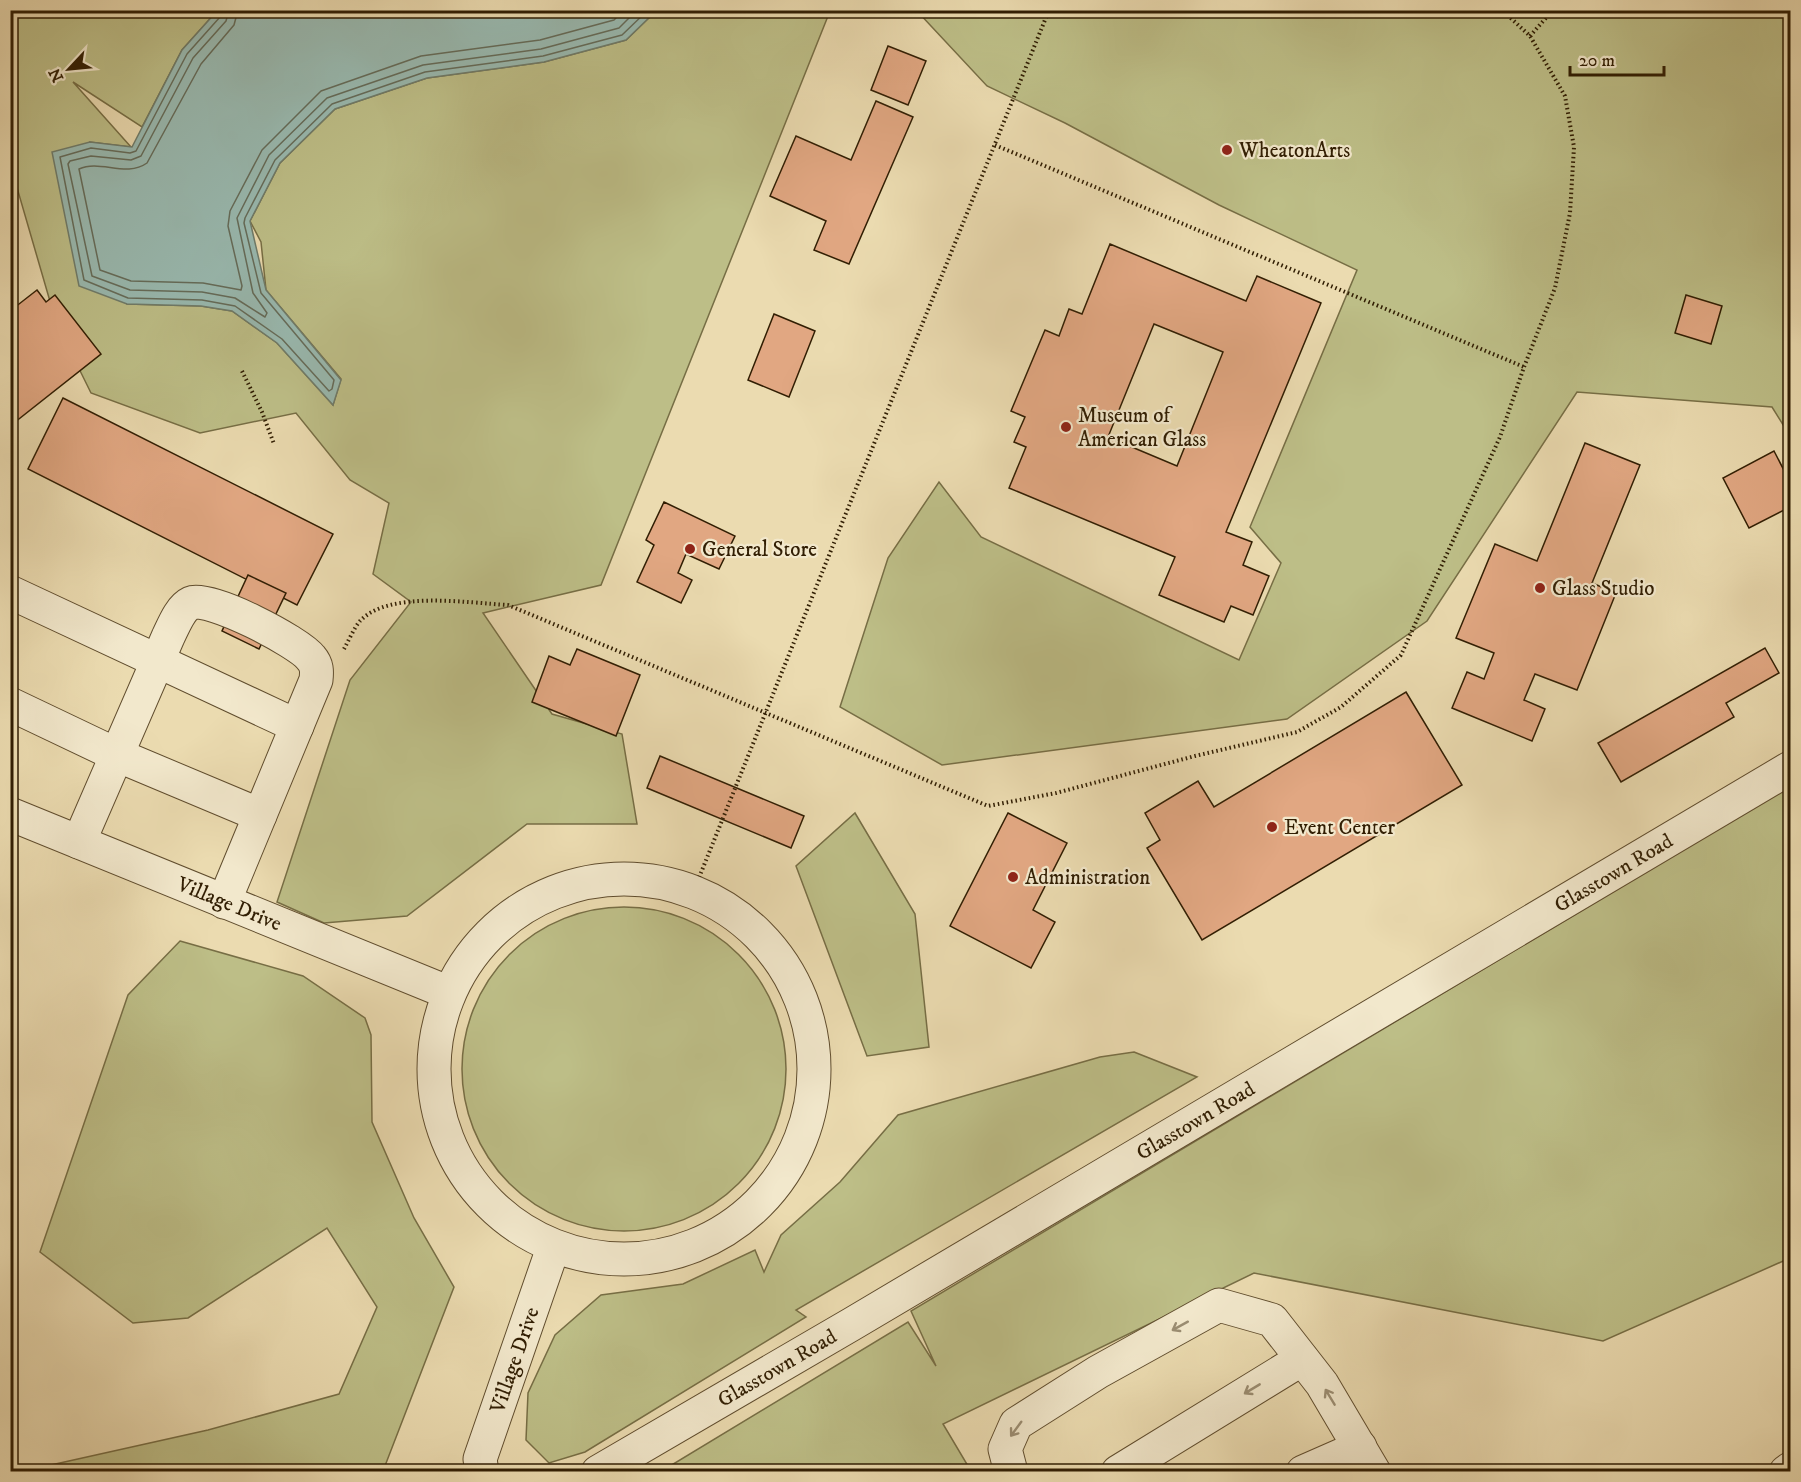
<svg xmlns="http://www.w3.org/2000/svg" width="1801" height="1482" viewBox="0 0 1801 1482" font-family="'IM FELL DW Pica',serif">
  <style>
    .green { fill: #bdbe87; stroke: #776e45; stroke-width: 1.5 }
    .water { fill: #99bab1; stroke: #6f7c6b; stroke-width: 1.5 }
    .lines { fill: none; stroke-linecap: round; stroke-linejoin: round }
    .shore { stroke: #656c5a; stroke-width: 1.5 }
    .building { fill: #e1a782; stroke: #311e03; stroke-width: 1.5; fill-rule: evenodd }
    .minor-casing { stroke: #604d2e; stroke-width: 35 }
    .path { stroke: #311e03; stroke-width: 4; stroke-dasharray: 1.5 3; stroke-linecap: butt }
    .minor { stroke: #f2e8cc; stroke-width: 33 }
    .oneway { stroke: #9b8d72 }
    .poi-dot { fill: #8f2418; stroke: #f2e8cc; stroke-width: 2 }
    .labels { text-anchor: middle; stroke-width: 4.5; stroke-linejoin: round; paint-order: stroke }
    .poi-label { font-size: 21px; fill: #311e03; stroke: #f2e8cc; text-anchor: start }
    .street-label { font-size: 21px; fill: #311e03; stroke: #f2e8cc }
  </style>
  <rect width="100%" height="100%" fill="#ebdbb0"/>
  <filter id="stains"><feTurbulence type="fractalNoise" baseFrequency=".00333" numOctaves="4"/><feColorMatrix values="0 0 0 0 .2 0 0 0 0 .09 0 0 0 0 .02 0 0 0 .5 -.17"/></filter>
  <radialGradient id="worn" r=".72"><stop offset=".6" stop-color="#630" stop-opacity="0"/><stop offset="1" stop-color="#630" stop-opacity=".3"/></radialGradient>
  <g class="green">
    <path d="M 11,11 L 217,11 L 182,50 L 142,127 L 73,82 L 131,147 L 90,142 L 127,304 L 201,306 L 232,311 L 277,343 L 333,405 L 341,379 L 266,290 L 261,242 L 250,221 L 280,163 L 335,109 L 427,78 L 544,62 L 626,40 L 656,11 L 830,11 L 601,585 L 483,613 L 552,714 L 622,734 L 637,824 L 527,824 L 407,916 L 324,923 L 277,902 L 350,680 L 411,602 L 373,574 L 389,503 L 350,480 L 296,413 L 200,433 L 91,393 L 56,322 L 11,167 Z"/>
    <path d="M 917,11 L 1790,11 L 1790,436 L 1772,407 L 1577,392 L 1427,621 L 1287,719 L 942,765 L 840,707 L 888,558 L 939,482 L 981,537 L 1239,660 L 1281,563 L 1250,527 L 1357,270 L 1219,205 L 1065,123 L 987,86 Z"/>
    <path d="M 1790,786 L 1790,1258 L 1603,1341 L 1254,1273 L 943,1424 L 971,1471 L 660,1472 L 908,1322 L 936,1366 L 911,1311 Z"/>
    <path d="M 855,813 L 915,914 L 929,1047 L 867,1056 L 796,866 Z"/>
    <circle cx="624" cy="1069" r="162"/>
    <path d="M 180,941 L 303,976 L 365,1018 L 371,1035 L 372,1122 L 414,1218 L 454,1287 L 383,1471 L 24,1471 L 208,1430 L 339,1394 L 377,1307 L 327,1228 L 188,1318 L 133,1323 L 40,1252 L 128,995 Z"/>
    <path d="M 1134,1052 L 1197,1077 L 796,1310 L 806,1317 L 585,1452 L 549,1463 L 526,1440 L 528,1393 L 555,1335 L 601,1295 L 683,1284 L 755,1250 L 764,1272 L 781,1235 L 840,1182 L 898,1115 L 1100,1057 Z"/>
  </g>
  <path class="water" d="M 217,11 L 217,10 L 656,11 L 626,40 L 544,62 L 427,78 L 335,109 L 280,163 L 250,221 L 266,290 L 341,380 L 333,405 L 277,343 L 232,311 L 201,306 L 127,304 L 79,286 L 52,152 L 90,142 L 132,147 L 182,50 Z"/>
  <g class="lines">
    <g class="shore">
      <path d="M 221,10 L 220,17 L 187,54 L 136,151 L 130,153 L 91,148 L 60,157 L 84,280 L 128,298 L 202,300 L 235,306 L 282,339 L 329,391 L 332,389 L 334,380 L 261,293 L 244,223 L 245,218 L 275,160 L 332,104 L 425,72 L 543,56 L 622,35 L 648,10"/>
      <path d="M 229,10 L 226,21 L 193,58 L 141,156 L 131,160 L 91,156 L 70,161 L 68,164 L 92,276 L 130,290 L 202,292 L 235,298 L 265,317 L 267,313 L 253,293 L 237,218 L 269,155 L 327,98 L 423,65 L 541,49 L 619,28 L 637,10"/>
      <path d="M 238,10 L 234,25 L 201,64 L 147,163 C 126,178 100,159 79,169 L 100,270 L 131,281 L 203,283 L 241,290 L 242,286 L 228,226 L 230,211 L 262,150 L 321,91 L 421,56 L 540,40 L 614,20 L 624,10"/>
    </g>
  </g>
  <g class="building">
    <path d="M 888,46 L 926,61 L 908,105 L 871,90 Z"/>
    <path d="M 876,101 L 913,117 L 849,264 L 814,250 L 826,221 L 770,196 L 796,136 L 851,160 Z"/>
    <path d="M 1110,244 L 1246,301 L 1257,276 L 1321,303 L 1226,532 L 1252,542 L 1243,565 L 1269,576 L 1253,615 L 1231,606 L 1224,622 L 1159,595 L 1175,557 L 1009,488 L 1026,447 L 1014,442 L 1025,417 L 1011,411 L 1045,330 L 1059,336 L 1069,309 L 1082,314 ZM 1154,324 L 1223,352 L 1177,466 L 1108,437 Z"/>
    <path d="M 37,290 L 46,302 L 55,295 L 101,354 L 10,426 L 10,311 Z"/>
    <path d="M 1686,295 L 1722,306 L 1711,344 L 1675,333 Z"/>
    <path d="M 774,314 L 815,331 L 789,397 L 748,380 Z"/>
    <path d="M 63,398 L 333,534 L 297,605 L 28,469 Z"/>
    <path d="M 1585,443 L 1640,465 L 1592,583 L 1616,593 L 1577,690 L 1535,674 L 1524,700 L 1545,709 L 1532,741 L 1452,708 L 1467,672 L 1484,679 L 1494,653 L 1456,638 L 1495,544 L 1537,561 Z"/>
    <path d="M 1774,451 L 1790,482 L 1790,507 L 1749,528 L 1723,478 Z"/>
    <path d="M 664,502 L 735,536 L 719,569 L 686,554 L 678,573 L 692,580 L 681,603 L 637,582 L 654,545 L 646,540 Z"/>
    <path d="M 248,575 L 286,593 L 259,649 L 222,631 Z"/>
    <path d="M 1765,648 L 1779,673 L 1726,703 L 1734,717 L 1621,782 L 1598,743 Z"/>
    <path d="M 577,649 L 640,675 L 616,736 L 532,702 L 549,656 L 570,665 Z"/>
    <path d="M 1406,692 L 1462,785 L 1202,940 L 1147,848 L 1160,840 L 1145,813 L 1198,781 L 1214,807 Z"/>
    <path d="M 660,756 L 804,816 L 791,848 L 647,788 Z"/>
    <path d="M 1008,813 L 1067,843 L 1033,910 L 1055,922 L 1031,968 L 950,926 Z"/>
  </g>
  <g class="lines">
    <defs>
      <g id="minor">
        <path d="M 10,592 L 297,726"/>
        <path d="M 10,704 L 117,755 L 260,815"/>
        <path id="s1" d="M 10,814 L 447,992"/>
        <path d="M 79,842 L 168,637 C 173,627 180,608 191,603 C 209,595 299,642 311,658 C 317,665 317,671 316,680 L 224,902"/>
        <circle cx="624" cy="1069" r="190"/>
        <path id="s2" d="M 482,1472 L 480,1459 L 553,1248"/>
        <path id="s3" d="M 598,1472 L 852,1324 L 1790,768"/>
        <path d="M 1011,1472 L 1005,1449 L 1016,1424 L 1098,1372 L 1219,1305 L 1272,1320 L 1322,1384 L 1374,1472"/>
        <path d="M 1118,1472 L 1302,1359"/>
        <path d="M 1303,1472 L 1360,1447"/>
        <path d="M 1786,1472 L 1790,1469"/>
      </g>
    </defs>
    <use href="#minor" class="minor-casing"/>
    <g class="path">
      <path d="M 1530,36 L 1553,10"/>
      <path d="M 995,145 L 1524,367"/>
      <path d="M 242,371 L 262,412 L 274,444"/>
      <path d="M 344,649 C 349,640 354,628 360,621 C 389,590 468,603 508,605 L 988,806 L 1056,793 L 1195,756 L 1297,732 L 1341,707 L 1401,655 L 1500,437 L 1524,367 L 1555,288 L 1570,213 L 1574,147 L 1565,96 L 1530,36 L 1502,10"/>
      <path d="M 694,890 L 1049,10"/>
    </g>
    <use href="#minor" class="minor"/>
  </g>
  <defs><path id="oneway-shaft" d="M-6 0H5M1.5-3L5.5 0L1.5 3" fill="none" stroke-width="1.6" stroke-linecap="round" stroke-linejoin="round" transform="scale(1.5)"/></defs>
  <g class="oneway">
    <use href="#oneway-shaft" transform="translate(1180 1326) rotate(151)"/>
    <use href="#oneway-shaft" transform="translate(1252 1389) rotate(149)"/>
    <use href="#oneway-shaft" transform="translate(1330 1397) rotate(-121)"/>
    <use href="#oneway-shaft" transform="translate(1016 1429) rotate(126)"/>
  </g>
  <g class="poi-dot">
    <circle cx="1227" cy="150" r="6"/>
    <circle cx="1066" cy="427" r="6"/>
    <circle cx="690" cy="549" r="6"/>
    <circle cx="1540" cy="588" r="6"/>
    <circle cx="1272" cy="827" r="6"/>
    <circle cx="1013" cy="877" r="6"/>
  </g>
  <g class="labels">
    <g class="poi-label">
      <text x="1239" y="157">WheatonArts</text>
      <text x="1078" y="422">Museum of<tspan x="1078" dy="24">American Glass</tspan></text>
      <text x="702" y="556">General Store</text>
      <text x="1552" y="595">Glass Studio</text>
      <text x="1284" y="834">Event Center</text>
      <text x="1025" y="884">Administration</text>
    </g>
    <g class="street-label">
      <text dy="7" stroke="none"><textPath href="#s3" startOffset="1179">Glasstown Road</textPath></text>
      <text dy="7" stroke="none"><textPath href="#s1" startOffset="237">Village Drive</textPath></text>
      <text dy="7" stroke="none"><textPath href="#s3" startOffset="693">Glasstown Road</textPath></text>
      <text dy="7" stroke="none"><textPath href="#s2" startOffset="118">Village Drive</textPath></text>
      <text dy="7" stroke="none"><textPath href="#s3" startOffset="207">Glasstown Road</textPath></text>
    </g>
  </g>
  <rect width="1801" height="1482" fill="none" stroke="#ebdbb0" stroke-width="36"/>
  <rect x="12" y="12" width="1777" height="1458" fill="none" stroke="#311e03" stroke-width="3"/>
  <rect x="18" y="18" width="1765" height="1446" fill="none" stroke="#311e03" stroke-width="1.5"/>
  <g transform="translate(69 69) rotate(244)" stroke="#f2e8cc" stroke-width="4.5" paint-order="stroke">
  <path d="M0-4.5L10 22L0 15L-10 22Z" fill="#311e03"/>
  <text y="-9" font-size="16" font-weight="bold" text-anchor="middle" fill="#311e03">N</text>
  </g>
  <path d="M1570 66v9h94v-9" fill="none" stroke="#311e03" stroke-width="3"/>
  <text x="1579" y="66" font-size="18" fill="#311e03" stroke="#f2e8cc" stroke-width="4.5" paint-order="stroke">20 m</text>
  <rect width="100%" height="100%" filter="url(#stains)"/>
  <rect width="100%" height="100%" fill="url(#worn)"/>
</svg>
